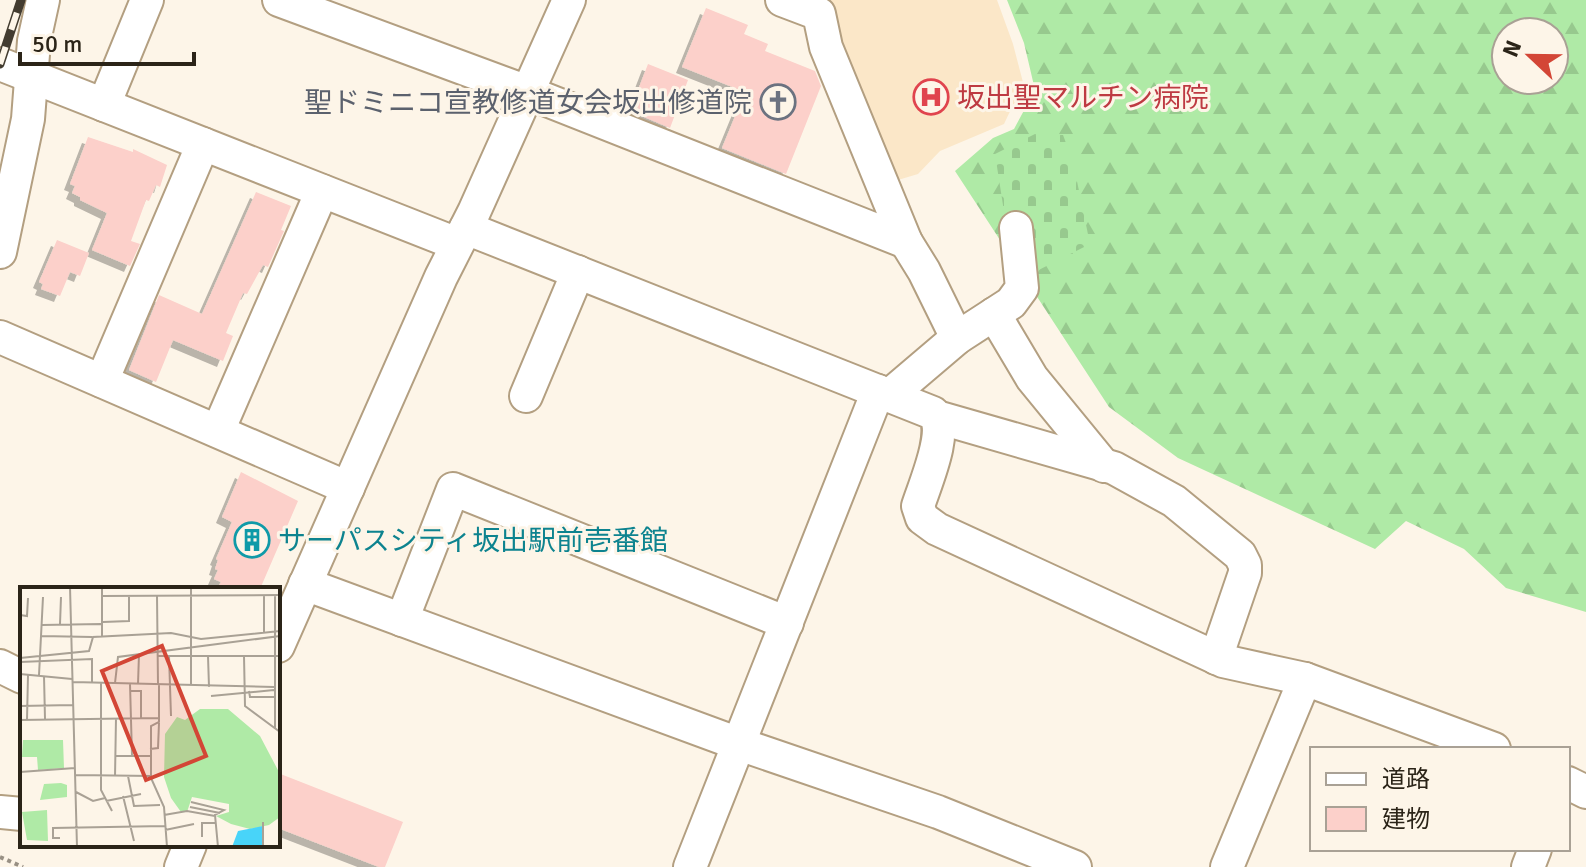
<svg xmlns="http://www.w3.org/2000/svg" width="1586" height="867" viewBox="0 0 1586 867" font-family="Signika,'Noto Sans JP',sans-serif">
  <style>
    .built { fill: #fbe7c8 }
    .forest { fill: url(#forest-firs); fill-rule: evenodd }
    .cemetery { fill: url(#cemetery-stones) }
    .building { fill: #fcd0ca; filter: url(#shadow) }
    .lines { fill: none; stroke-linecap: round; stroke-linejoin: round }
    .minor-casing { stroke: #b39f81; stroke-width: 36 }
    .path { stroke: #989084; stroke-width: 4; stroke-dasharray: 4 4; stroke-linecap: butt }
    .minor { stroke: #fff; stroke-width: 32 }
    .rail-casing { stroke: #433c30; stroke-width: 9 }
    .rail { stroke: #fdf5e8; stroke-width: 6; stroke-dasharray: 18; stroke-linecap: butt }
    .labels { text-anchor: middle; stroke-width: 6; stroke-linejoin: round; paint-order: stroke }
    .health-label { font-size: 28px; fill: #be3a42; stroke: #fdf5e8; text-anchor: start }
    .worship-label { font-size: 28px; fill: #5b616d; stroke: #fdf5e8; text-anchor: end }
    .culture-label { font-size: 28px; fill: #0d838f; stroke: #fdf5e8; text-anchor: start }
    .inset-road { fill: none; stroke: #a9a195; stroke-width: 2 }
    .view { fill: #d34636; fill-opacity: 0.15; stroke: #d34636; stroke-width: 4 }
    .inset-edge { fill: none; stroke: #2b2418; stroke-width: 4 }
  </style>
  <defs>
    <pattern id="forest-firs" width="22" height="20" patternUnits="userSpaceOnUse" patternTransform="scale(2)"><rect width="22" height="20" fill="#afeaa6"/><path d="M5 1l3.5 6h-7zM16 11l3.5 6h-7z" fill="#97c98e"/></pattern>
    <pattern id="cemetery-stones" width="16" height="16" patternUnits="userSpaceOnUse" patternTransform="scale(2)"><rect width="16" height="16" fill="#afeaa6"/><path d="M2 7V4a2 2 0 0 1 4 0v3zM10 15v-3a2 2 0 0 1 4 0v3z" fill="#97c98e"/></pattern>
    <filter id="shadow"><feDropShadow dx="-6" dy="6" stdDeviation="0" flood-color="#0004"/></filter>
  </defs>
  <rect width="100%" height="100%" fill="#fdf5e8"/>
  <path class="built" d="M 805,0 L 997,0 L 1013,44 L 1025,90 L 1013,105 L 1004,124 L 940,151 L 918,174 L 888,183 Z"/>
  <path class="forest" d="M 1007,0 L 1586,0 L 1586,612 L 1506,588 L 1464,549 L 1406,521 L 1375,549 L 1178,458 L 1109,407 L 955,171 L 993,138 L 1014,129 L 1035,90 L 1024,43 ZM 1506,32 L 1554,32 L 1554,80 L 1506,80 Z"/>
  <path class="cemetery" d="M 1035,134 L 1063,135 L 1073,162 L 1090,244 L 1015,282 L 995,154 Z"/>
  <g class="building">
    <path d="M 706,8 L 748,25 L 744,34 L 768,44 L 765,51 L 815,71 L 821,86 L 786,174 L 722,148 L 745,92 L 682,67 Z"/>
    <path d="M 648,64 L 688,80 L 670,128 L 630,111 Z"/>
    <path d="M 88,137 L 133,152 L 133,149 L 167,165 L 160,187 L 156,185 L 149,201 L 146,200 L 131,241 L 140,244 L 130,266 L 92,250 L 107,213 L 80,200 L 80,197 L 72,193 L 75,186 L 70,184 Z"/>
    <path d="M 256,192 L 291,206 L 281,230 L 284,231 L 268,267 L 263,265 L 247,294 L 243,293 L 226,333 L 233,336 L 223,361 L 173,340 L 156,382 L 129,370 L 159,295 L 202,314 Z"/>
    <path d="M 57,240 L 89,253 L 80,276 L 70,272 L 60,296 L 41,289 L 43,284 L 39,282 Z"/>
    <path d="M 241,472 L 298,501 L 260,589 L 217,589 L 221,582 L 214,579 L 218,570 L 215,569 L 218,560 L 216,559 L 232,522 L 222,517 Z"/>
    <path d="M 278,773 L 403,822 L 385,867 L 379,867 L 278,828 Z"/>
  </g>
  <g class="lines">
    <defs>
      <g id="minor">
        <path d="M 279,0 L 514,87 L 906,242"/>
        <path d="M 782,0 L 819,14 L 826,47 L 906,242 L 924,271 L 957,338"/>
        <path d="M 0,64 L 457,244"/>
        <path d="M 104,105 L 147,0"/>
        <path d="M 466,228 L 933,413 C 949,430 925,484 918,506 L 922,518 L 937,529 L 1223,661 L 1305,679 L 1494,749"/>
        <path d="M 0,252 L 28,119 L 34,41 L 43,0"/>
        <path d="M 994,314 L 1032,378 L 1104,466"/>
        <path d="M 0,337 L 348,488"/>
        <path d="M 102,381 L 203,144"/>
        <path d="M 890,395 L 957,338 L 1011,303 L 1022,288 L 1016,228"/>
        <path d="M 526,396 L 578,272"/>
        <path d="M 937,417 L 1114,468 L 1174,501 L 1240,555 L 1245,565 L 1245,573 L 1216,658"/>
        <path d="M 218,431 L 322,191"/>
        <path d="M 305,584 L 739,744 L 938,812 L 1075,867"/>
        <path d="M 402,620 L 453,489 L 787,623"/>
        <path d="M 278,646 L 441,277 L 474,212 L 569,0"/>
        <path d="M 0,666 L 22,677"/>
        <path d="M 1568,783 L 1586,792"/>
        <path d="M 0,812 L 22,814"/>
        <path d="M 181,867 L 190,845"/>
        <path d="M 690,867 L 878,391"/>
        <path d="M 1227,867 L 1305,679"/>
        <path d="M 1528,867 L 1535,849"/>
      </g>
    </defs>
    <use href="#minor" class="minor-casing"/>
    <path class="path" d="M 0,857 L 23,867"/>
    <use href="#minor" class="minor"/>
    <defs>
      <path id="rail" d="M 0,64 L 21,0"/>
    </defs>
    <use href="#rail" class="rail-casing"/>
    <use href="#rail" class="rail"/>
  </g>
  <defs>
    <symbol id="hospital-ring" viewBox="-11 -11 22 22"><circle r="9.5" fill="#fdf5e8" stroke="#e0444e" stroke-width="1.5"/><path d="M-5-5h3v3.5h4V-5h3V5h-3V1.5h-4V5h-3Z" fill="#e0444e"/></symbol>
    <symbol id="church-ring" viewBox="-11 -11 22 22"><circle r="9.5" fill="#fdf5e8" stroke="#6b7280" stroke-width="1.5"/><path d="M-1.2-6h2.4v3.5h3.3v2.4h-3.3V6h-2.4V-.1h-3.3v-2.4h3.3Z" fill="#6b7280"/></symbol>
    <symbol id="building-ring" viewBox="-11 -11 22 22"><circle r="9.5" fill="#fdf5e8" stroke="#0f9aa8" stroke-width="1.5"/><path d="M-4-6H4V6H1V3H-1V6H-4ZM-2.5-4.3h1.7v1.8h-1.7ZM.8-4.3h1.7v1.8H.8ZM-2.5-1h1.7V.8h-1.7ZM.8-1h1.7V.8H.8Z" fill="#0f9aa8"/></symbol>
  </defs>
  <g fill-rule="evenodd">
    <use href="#hospital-ring" x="911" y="77" width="40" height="40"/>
    <use href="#church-ring" x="758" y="82" width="40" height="40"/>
    <use href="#building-ring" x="232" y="520" width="40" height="40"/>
  </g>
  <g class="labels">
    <g class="health-label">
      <text x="957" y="107">坂出聖マルチン病院</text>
    </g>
    <g class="worship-label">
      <text x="752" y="112">聖ドミニコ宣教修道女会坂出修道院</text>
    </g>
    <g class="culture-label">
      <text x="278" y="550">サーパスシティ坂出駅前壱番館</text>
    </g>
  </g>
  <g transform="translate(20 587)">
    <rect width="260" height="260" fill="#fdf5e8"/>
    <path d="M 180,122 L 208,122 L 240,149 L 260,187 L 260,230 L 249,238 L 230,242 L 211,237 L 196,229 L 209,225 L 209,217 L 172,210 L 167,225 L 161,225 L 151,211 L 144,190 L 145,147 L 157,130 L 165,133 Z" fill="#afeaa6"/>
    <path d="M 3,153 L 43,153 L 44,181 L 18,183 L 17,170 L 2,170 ZM 41,196 L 47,198 L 47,210 L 20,213 L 24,197 ZM 27,223 L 28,254 L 7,253 L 2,225 Z" fill="#afeaa6"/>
    <path d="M 243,239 L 242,260 L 212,260 L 218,244 Z" fill="#48d4f9"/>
    <path class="inset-road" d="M 50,0 L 57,260M 82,0 L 82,50M 255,8 L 255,142M 82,9 L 260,8M 137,9 L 138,98M 0,28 L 7,29 L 8,11M 83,35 L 109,34 L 109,9M 40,37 L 41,10M 22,38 L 81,37M 244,45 L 244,8M 21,49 L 72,50M 138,69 L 260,69M 149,69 L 151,129M 188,69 L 189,100M 224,69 L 225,119 L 260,145M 0,71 L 69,64 L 73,50 L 151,46 L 181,52 L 260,44M 0,75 L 72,72 L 72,96M 0,87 L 52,92M 19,88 L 23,10M 24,89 L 25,132M 53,95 L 254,100M 81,96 L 81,203 L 92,224M 95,96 L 98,70 L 260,49M 110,97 L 112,169M 118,97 L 119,67M 139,98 L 139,135 L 131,139 L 131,191 L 144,220 L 147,260M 171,99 L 171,0M 110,104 L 121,104 L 121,131M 229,104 L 230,110 L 254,110M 191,109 L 254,103M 0,119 L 53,118M 0,133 L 139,131M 7,133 L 8,88M 130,162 L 138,161 L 139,136M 95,169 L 131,169M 0,185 L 55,181M 55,188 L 132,189M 108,189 L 114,219 L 140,218M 95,190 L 96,131M 56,205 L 73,214 L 85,211M 103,209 L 114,254M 86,214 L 121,207M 171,215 L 204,223 L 195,228 L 198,260M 170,220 L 200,226M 144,228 L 167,224 L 195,229M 145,243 L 174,237M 182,250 L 182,236 L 195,236M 40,251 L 33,251 L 33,241 L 145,239M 243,260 L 243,235"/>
    <path class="view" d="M 142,59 L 186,169 L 126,193 L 82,84 Z"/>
    <rect width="260" height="260" class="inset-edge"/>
  </g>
  <rect x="1310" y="747" width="260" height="104" fill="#fdf5e8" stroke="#a9a195" stroke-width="2"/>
  <rect x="1326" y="773" width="40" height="12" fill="#ffffff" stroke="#a9a195" stroke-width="2"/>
  <text x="1382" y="787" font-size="24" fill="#2b2418">道路</text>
  <rect x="1326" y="807" width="40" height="24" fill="#fcd0ca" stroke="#a9a195" stroke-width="2"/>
  <text x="1382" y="827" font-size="24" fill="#2b2418">建物</text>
  <g transform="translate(1530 56) rotate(292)"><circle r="38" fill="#fdf5e8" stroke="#a9a195" stroke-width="2"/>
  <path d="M0-6L14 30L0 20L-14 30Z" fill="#d34636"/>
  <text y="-12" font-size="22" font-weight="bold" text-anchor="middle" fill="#2b2418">N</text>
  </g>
  <path d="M20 52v12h174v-12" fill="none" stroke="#2b2418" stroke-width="4"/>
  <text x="32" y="52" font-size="24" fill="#2b2418" stroke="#fdf5e8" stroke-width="6" paint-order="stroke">50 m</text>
</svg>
